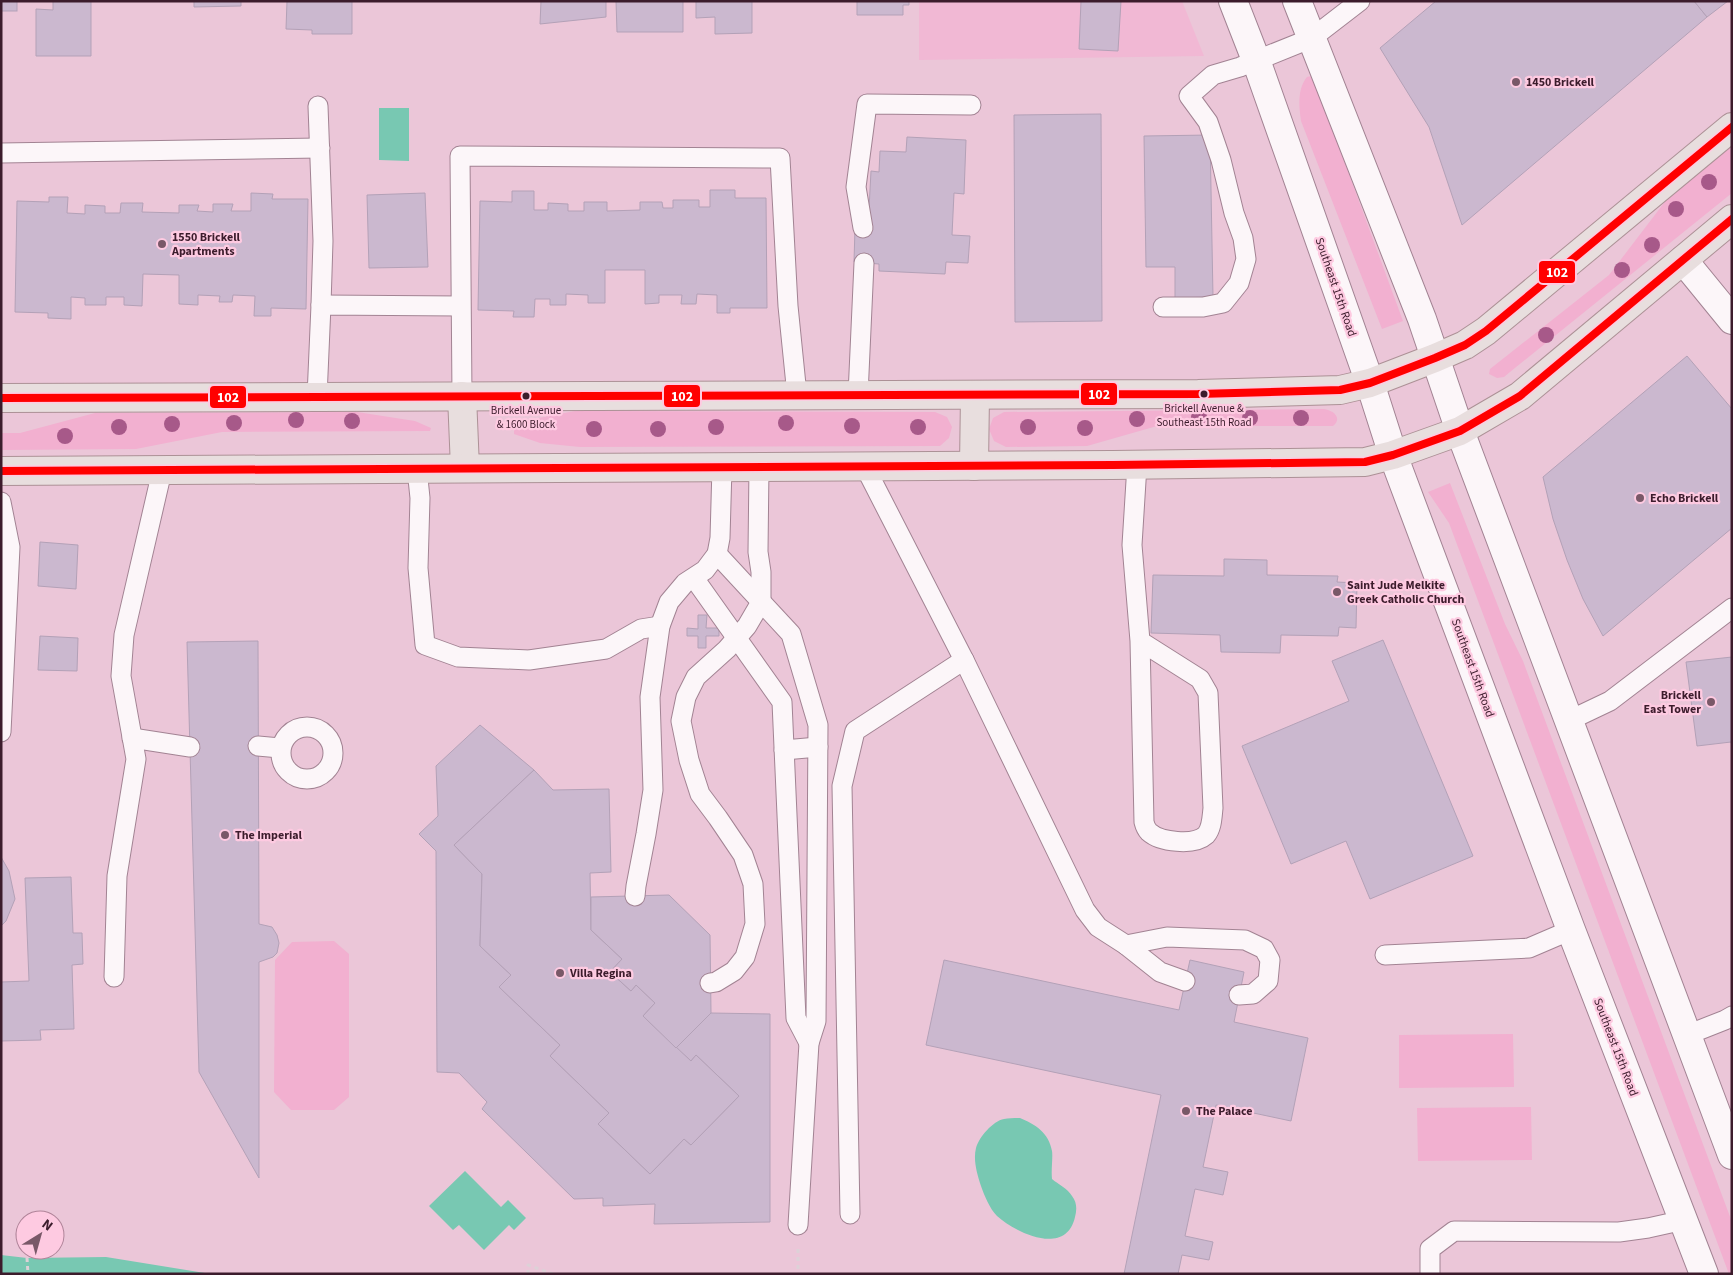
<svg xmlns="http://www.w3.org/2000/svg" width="1733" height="1275" viewBox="0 0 1733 1275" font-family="'Source Sans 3',sans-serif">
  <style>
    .built { fill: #f1b8d4 }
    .green { fill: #f2b0d0 }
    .water { fill: #78c8b2 }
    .building { fill: #cbb8cf; stroke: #b3a1b7 }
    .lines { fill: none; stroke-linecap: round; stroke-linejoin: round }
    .lane-casing { stroke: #a28393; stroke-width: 21 }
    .street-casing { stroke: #a28393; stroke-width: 30 }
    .secondary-casing { stroke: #a28393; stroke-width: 30 }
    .primary-casing { stroke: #ac9196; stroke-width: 30 }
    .path { stroke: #ddd1d7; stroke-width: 3; stroke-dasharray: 4 4; stroke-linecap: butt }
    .lane { stroke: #fcf6f9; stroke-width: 19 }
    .street { stroke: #fcf6f9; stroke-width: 28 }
    .secondary { stroke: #fcf6f9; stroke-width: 28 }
    .primary { stroke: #e8dede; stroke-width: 28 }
    .bus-1-casing { stroke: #fecae1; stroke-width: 11 }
    .bus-1 { stroke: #f00; stroke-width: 8 }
    .tree { fill: #a75989 }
    .poi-dot { fill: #795868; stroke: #fecae1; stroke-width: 2 }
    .bus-dot { fill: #3c1c2c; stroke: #fecae1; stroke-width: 2 }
    .labels { text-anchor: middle; stroke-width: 4.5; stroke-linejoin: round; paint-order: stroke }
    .bus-label { font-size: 11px; fill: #3c1c2c; stroke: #fecae1 }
    .poi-label { font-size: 12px; font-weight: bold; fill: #3c1c2c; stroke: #fecae1; text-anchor: start }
    .street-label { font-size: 12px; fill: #3c1c2c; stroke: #fecae1 }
    .line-badge { stroke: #fecae1; stroke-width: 2 }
    .badge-label { font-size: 14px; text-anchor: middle; font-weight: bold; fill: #fff }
  </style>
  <rect width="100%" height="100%" fill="#ebc6d8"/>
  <path class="built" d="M 919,1 L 1182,1 L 1204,56 L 919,60 Z"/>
  <g class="green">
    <path d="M 1311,76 L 1314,79 L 1403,321 L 1382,329 L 1301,121 C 1299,107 1297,89 1307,77 Z"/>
    <path d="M 1732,146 L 1732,193 L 1510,372 L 1504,377 L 1497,378 L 1489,374 L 1490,369 L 1609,275 L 1667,199 Z"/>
    <path d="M 1324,409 C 1333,410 1343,418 1333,426 L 1157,426 L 1087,446 L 1006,447 L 994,441 L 989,429 L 993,418 L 1004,412 Z"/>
    <path d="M 575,411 L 935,412 L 947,417 L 952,427 L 949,438 L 940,446 L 580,447 L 540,443 L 514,434 L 514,427 L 538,418 Z"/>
    <path d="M 357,412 L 415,421 L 431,428 L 430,431 L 222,432 L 136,449 L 1,450 L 1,433 L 20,433 L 95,413 Z"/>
    <path d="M 1450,483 L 1505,624 L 1523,661 L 1732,1222 L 1732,1274 L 1729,1274 L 1449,523 L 1428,492 Z"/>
    <path d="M 334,941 L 349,954 L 349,1097 L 334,1110 L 291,1110 L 274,1092 L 275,960 L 292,942 Z"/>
    <path d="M 1513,1034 L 1514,1087 L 1399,1088 L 1399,1035 Z"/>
    <path d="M 1531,1107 L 1532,1160 L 1418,1161 L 1417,1108 Z"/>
  </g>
  <g class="water">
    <path d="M 379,108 L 409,108 L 409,161 L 379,160 Z"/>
    <path d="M 1020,1118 C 1035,1124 1049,1133 1052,1151 C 1053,1157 1051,1170 1052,1179 C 1058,1184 1068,1189 1072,1196 C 1077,1202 1077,1210 1075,1217 C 1066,1257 1016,1233 997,1216 C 990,1209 984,1195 981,1186 C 977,1174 973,1160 976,1148 C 979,1137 993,1121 1004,1119 C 1009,1118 1015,1118 1020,1118 Z"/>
    <path d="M 465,1171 L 501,1207 L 508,1200 L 526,1218 L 514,1230 L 509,1225 L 484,1250 L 459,1225 L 453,1230 L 429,1206 Z"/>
    <path d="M 1,1255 L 27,1258 L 106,1257 L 211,1274 L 1,1274 Z"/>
  </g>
  <g class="building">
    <rect x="1" y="1" width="16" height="10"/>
    <path d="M 53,1 L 91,1 L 91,56 L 36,56 L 36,9 L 53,10 Z"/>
    <path d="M 194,1 L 241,1 L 241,6 L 194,7 Z"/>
    <path d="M 287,1 L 352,1 L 352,34 L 312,34 L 312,30 L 286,29 Z"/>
    <path d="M 541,1 L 606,1 L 606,17 L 540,24 Z"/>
    <path d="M 616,1 L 683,1 L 683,32 L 617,32 Z"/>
    <path d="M 696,1 L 752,1 L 752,33 L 715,34 L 715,17 L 696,18 Z"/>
    <path d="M 857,1 L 909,1 L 909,5 L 903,5 L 903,15 L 857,15 Z"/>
    <path d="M 1081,1 L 1121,1 L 1118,51 L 1079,49 Z"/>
    <path d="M 1436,1 L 1694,1 L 1707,17 L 1462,225 L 1429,127 L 1380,48 Z"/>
    <path d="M 1694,1 L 1728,1 L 1707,17 Z"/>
    <path d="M 1101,114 L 1102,321 L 1015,322 L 1014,115 Z"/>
    <path d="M 1210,135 L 1213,297 L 1175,298 L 1175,267 L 1146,267 L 1144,136 Z"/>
    <path d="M 907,137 L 966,140 L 964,194 L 954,193 L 952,235 L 970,236 L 968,263 L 946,262 L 945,274 L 879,271 L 879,264 L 854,262 L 855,228 L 868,228 L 871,171 L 879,172 L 880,151 L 906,152 Z"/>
    <path d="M 710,190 L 735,190 L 735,198 L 766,198 L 767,308 L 730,308 L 730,313 L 717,313 L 717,295 L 697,294 L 696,304 L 681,304 L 682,295 L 659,295 L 659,303 L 645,304 L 645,270 L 605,270 L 605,303 L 588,303 L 588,295 L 566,294 L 566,305 L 550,305 L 550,299 L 535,299 L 534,317 L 513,317 L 514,311 L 478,310 L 480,201 L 512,202 L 512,191 L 534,191 L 534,210 L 548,210 L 548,203 L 568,204 L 568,211 L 584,211 L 584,202 L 607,202 L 607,211 L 640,210 L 640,202 L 662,202 L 663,208 L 673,208 L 673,200 L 699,200 L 699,207 L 710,207 Z"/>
    <path d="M 251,193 L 273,194 L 272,199 L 308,199 L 306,309 L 271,308 L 271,316 L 254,316 L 255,296 L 233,295 L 232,302 L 219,302 L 220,296 L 198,295 L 198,305 L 179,304 L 179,275 L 143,274 L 142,306 L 124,305 L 124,297 L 106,297 L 106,305 L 85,305 L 85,298 L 71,297 L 71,319 L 48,318 L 48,313 L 15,312 L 17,201 L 49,202 L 49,197 L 68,197 L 67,213 L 85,214 L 85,205 L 105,206 L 105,213 L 120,213 L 121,203 L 143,203 L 142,212 L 179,213 L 179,205 L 199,205 L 197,211 L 213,212 L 213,204 L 233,204 L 231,211 L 251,211 Z"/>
    <path d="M 425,193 L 428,267 L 369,268 L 367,195 Z"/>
    <path d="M 1687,356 L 1732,409 L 1732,528 L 1603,636 L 1583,599 L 1567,560 L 1553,519 L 1543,477 Z"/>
    <path d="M 40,542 L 78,545 L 76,589 L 38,586 Z"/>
    <path d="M 1224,559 L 1267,560 L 1267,575 L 1338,576 L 1337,582 L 1357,583 L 1356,628 L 1339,627 L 1338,636 L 1281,635 L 1280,653 L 1221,652 L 1220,635 L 1151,633 L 1153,575 L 1224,576 Z"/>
    <path d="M 698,615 L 707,615 L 706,628 L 719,628 L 719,636 L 706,636 L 706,648 L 698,648 L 698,636 L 687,636 L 687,628 L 698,629 Z"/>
    <path d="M 40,636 L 78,638 L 77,671 L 38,670 Z"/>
    <path d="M 1383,640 L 1473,856 L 1370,899 L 1346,841 L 1291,864 L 1242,746 L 1349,701 L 1332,661 Z"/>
    <path d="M 258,641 L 259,924 L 272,927 L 277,935 L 279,943 L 277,953 L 273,957 L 259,962 L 259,1178 L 199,1072 L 187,642 Z"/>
    <path d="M 1732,657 L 1732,746 L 1731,742 L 1697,746 L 1686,662 Z"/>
    <path d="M 480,725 L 534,770 L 454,845 L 482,874 L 480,946 L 511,975 L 499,987 L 560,1045 L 550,1056 L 609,1113 L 598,1124 L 650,1174 L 684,1139 L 691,1145 L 739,1096 L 696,1055 L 691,1061 L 676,1048 L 711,1013 L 770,1014 L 770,1222 L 654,1224 L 655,1204 L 603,1206 L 603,1198 L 574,1199 L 482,1109 L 487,1102 L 459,1073 L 437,1072 L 436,851 L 419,834 L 438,816 L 436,766 Z"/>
    <path d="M 534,770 L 553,790 L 609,789 L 611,872 L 590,873 L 591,930 L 622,959 L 610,972 L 631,991 L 636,985 L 655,1003 L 643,1016 L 691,1061 L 696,1055 L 739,1096 L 691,1145 L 684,1139 L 650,1174 L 598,1124 L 609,1113 L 550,1056 L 560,1045 L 499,987 L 511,975 L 480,946 L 482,874 L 454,845 Z"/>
    <path d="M 1,857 L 9,871 L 15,899 L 6,921 L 1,926 Z"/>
    <path d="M 71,877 L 73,933 L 82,933 L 83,964 L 72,965 L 74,1029 L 40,1030 L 41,1040 L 1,1041 L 1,982 L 29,981 L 25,878 Z"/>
    <path d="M 669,895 L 710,935 L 711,1013 L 676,1048 L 643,1016 L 655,1003 L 636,985 L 631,991 L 610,972 L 622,959 L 591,930 L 591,897 Z"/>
    <path d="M 944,960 L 1179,1010 L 1190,960 L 1244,972 L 1234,1022 L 1308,1038 L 1291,1121 L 1216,1105 L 1203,1167 L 1228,1172 L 1223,1195 L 1195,1189 L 1185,1236 L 1213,1242 L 1209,1260 L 1182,1255 L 1178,1274 L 1124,1274 L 1161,1095 L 926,1045 Z"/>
  </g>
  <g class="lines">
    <defs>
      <g id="lane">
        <path d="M 318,106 L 323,241 L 321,305"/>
        <path d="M 1,153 L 320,148"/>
        <path d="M 863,228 L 856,187 L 867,104 L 971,105"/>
        <path d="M 1163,307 L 1203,307 L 1223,303 L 1239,283 L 1246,259 L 1243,238 L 1234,213 L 1221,160 L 1208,122 L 1189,96 L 1213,75 L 1240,67 L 1312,38 L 1360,1"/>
        <path d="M 858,395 L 864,263"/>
        <path d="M 462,396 L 460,156 L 780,158 L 788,306 L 797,395"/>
        <path d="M 317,397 L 321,305 L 460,306"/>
        <path d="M 1137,465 L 1132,545 L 1140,641 L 1144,822 C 1145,826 1146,829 1149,832 C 1160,842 1194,846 1206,835 C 1212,828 1212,817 1213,808 L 1208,693 L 1200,679 L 1140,641"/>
        <path d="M 865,467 L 964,660 L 1085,910 L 1098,927 L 1126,945 L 1160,972 L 1185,981"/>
        <path d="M 417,469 L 420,498 L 418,568 L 425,645 L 458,657 L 529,660 L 606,649 L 641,629 L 660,626"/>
        <path d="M 1,502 L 10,547 L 1,732"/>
        <path d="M 717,554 L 791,634 L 818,725 L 816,1021 L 809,1043 L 798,1225"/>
        <path d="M 694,578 L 782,702 L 796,1018 L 809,1043"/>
        <path d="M 1568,721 L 1610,701 L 1732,608"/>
        <circle cx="307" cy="753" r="26"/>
        <path d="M 132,738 L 190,747"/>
        <path d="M 258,746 L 280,748"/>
        <path d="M 784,750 L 818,747"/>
        <path d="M 635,896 L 636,886 L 646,834 L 653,790 L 650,697 L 660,626 L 669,602 L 685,583 L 705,570 L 717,554 L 720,538 L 722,467"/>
        <path d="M 1126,945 L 1167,937 L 1245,940 L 1264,949 L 1270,960 L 1268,981 L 1253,994 L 1239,995"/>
        <path d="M 1385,955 L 1529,948 L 1571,930"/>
        <path d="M 114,977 L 117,876 L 136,759 L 121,676 L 124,635 L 162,471"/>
        <path d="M 710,983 L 716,982 L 734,971 L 745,957 L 755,924 L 753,884 L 743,855 L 718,818 L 700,794 L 689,760 L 681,721 L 686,697 L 696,677 L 727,649 L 747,626 L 761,602 L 761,572 L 758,552 L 759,467"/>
        <path d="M 1687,1035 L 1725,1020 L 1732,1016"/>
        <path d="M 850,1214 L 842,786 L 855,731 L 964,660"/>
        <path d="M 1430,1274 L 1430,1249 L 1454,1231 L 1619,1232 L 1648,1228 L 1684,1220"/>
      </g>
      <g id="street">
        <path d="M 1683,260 L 1732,320"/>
        <path d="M 1460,431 L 1732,1155"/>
        <path d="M 1393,455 L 1571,930 L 1704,1274"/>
      </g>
      <g id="secondary">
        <path d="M 1233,1 L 1256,60 L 1370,383 L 1393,455"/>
        <path d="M 1297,1 L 1422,319 L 1460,431"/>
      </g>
      <g id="primary">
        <path d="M 462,396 L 465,468"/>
        <path d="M 1,398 L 1198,394 L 1340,390 L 1370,383 L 1435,358 L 1465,345 L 1486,331 L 1732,127"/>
        <path d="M 974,466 L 975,395"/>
        <path d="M 1,471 L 1113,465 L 1365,462 L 1393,455 L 1460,431 L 1520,396 L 1732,219"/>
      </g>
    </defs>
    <use href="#lane" class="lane-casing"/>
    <use href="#street" class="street-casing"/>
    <use href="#secondary" class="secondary-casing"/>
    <use href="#primary" class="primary-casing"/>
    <g class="path">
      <path d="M 798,1249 L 798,1274"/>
      <path d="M 27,1258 L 28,1274"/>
      <path d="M 528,1274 L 528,1265 L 553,1274"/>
    </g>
    <use href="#lane" class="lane"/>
    <use href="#street" class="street"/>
    <use href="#secondary" class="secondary"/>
    <use href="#primary" class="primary"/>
    <defs>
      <g id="bus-1">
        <path d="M 1,398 L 1198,394 L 1340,390 L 1370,383 L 1435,358 L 1465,345 L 1486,331 L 1732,127"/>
        <path d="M 1,471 L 1113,465 L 1365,462 L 1393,455 L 1460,431 L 1520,396 L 1732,219"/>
      </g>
    </defs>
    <use href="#bus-1" class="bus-1-casing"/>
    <use href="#bus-1" class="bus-1"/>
  </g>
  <g class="tree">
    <circle cx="1709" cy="182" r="8"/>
    <circle cx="1676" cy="209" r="8"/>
    <circle cx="1652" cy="245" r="8"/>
    <circle cx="1622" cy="270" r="8"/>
    <circle cx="1546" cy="335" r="8"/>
    <circle cx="1199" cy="417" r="8"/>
    <circle cx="1250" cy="418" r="8"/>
    <circle cx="1301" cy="418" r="8"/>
    <circle cx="1137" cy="419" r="8"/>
    <circle cx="296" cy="420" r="8"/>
    <circle cx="352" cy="421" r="8"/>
    <circle cx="234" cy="423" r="8"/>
    <circle cx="786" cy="423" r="8"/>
    <circle cx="172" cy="424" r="8"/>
    <circle cx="852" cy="426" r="8"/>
    <circle cx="119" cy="427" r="8"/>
    <circle cx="716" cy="427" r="8"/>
    <circle cx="918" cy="427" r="8"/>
    <circle cx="1028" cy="427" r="8"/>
    <circle cx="1085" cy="428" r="8"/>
    <circle cx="594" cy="429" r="8"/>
    <circle cx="658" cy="429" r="8"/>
    <circle cx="65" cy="436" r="8"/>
  </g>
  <g class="poi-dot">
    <circle cx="1516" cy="82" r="5"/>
    <circle cx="162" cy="244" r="5"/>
    <circle cx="1640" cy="498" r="5"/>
    <circle cx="1337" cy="592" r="5"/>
    <circle cx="1711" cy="702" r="5"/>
    <circle cx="225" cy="835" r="5"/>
    <circle cx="560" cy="973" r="5"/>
    <circle cx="1186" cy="1111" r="5"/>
  </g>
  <g class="bus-dot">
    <circle cx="1204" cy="394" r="4.5"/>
    <circle cx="526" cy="396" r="4.5"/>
  </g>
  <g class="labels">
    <g class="bus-label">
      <text x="1204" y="412">Brickell Avenue &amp;<tspan x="1204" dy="14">Southeast 15th Road</tspan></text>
      <text x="526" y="414">Brickell Avenue<tspan x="526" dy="14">&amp; 1600 Block</tspan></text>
    </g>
    <g class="poi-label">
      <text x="1526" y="86">1450 Brickell</text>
      <text x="172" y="241">1550 Brickell<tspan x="172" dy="14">Apartments</tspan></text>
      <text x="1650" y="502">Echo Brickell</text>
      <text x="1347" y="589">Saint Jude Melkite<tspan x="1347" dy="14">Greek Catholic Church</tspan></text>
      <text x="1701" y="699" text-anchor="end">Brickell<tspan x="1701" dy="14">East Tower</tspan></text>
      <text x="235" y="839">The Imperial</text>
      <text x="570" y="977">Villa Regina</text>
      <text x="1196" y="1115">The Palace</text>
    </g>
    <g class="street-label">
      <text transform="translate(1336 287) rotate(71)" y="4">Southeast 15th Road</text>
      <text transform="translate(1473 668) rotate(70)" y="4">Southeast 15th Road</text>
      <text transform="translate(1616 1047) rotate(69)" y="4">Southeast 15th Road</text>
    </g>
  </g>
  <g class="line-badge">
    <rect x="1538" y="260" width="38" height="24" rx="5" fill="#f00"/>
    <rect x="1080" y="382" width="38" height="24" rx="5" fill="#f00"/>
    <rect x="663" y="384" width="38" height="24" rx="5" fill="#f00"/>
    <rect x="209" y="385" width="38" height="24" rx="5" fill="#f00"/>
  </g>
  <g class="badge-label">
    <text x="1557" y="277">102</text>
    <text x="1099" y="399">102</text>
    <text x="682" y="401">102</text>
    <text x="228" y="402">102</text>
  </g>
  <rect width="1733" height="1275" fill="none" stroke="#3c1c2c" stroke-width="5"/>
  <g transform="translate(40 1235) rotate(37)"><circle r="24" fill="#fecae1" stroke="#b08499"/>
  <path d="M0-4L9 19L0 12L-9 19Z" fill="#795868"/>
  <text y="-8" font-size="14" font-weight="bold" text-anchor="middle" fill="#3c1c2c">N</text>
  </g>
</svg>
